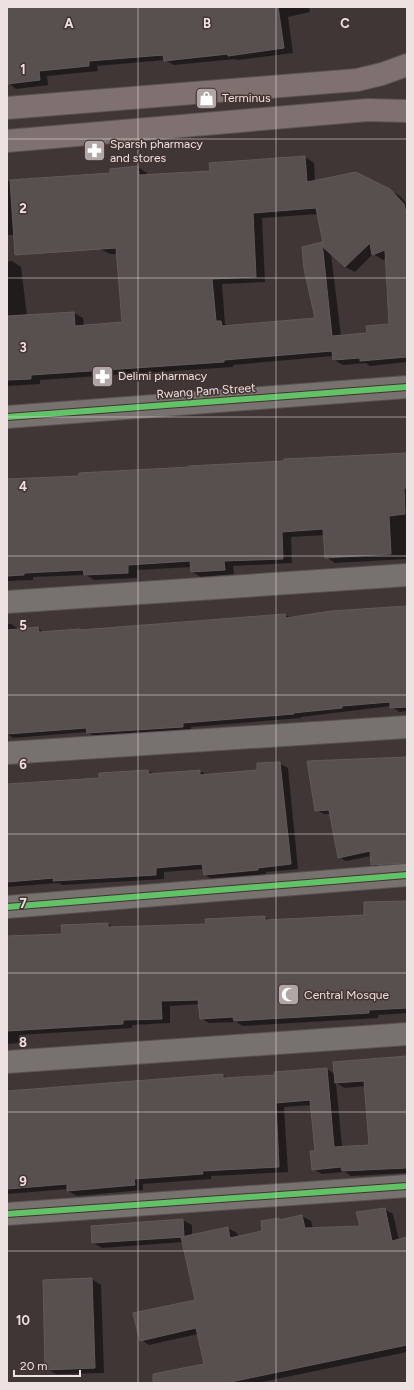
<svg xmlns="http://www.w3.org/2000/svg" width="414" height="1390" viewBox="0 0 414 1390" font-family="Figtree,sans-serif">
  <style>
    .shadow { fill: #0007; fill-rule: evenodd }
    .building { fill: #58504f; stroke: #625a59; fill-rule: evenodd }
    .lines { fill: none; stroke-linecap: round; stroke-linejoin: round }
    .minor-casing { stroke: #5a5251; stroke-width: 24 }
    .major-casing { stroke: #5a5251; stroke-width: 24 }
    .minor { stroke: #777170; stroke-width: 22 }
    .major { stroke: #7f7170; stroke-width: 22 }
    .cycleway-casing { stroke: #433331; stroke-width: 8 }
    .cycleway { stroke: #61c268; stroke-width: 6 }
    .grid { fill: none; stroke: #ede2e1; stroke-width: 1; stroke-opacity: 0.55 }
    .labels { text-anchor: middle; stroke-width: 3; stroke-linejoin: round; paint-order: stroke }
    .poi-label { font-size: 12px; fill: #ede2e1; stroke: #433331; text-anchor: start }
    .street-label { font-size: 12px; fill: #ede2e1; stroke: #433331 }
    .grid-label { font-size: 13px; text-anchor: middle; font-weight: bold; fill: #ede2e1; stroke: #433331; stroke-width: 3; stroke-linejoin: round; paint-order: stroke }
  </style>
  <rect width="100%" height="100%" fill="#3f3635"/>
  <g class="shadow">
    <path d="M 7,7 L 309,7 L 310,12 L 288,17 L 293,53 L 238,60 L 235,59 L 174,65 L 165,60 L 97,66 L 98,71 L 47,76 L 48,85 L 16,89 L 7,82 Z"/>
    <path d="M 305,157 L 314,163 L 315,182 L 390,190 L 400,196 L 407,204 L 407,362 L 370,366 L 366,363 L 343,365 L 334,360 L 333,356 L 233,365 L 233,367 L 40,380 L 40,384 L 7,386 L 7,262 L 12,261 L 21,267 L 27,316 L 74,313 L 83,318 L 84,326 L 123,323 L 118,254 L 110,254 L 100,249 L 99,234 L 7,235 L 7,181 L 111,174 L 138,167 L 147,173 L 147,175 L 211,172 ZM 318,214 L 324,245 L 321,243 L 316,319 L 229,326 L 225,324 L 222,284 L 265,282 L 262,218 ZM 331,254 L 345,267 L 355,272 L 373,254 L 383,260 L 386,258 L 391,325 L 368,334 L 341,336 Z"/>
    <path d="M 407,454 L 407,559 L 335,563 L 326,557 L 325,535 L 291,537 L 292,563 L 233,566 L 234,574 L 201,577 L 192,572 L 192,567 L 137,570 L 137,578 L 94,580 L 86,575 L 33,577 L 33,580 L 7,581 L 7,480 L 80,476 Z"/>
    <path d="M 407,607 L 407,711 L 399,712 L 391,706 L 301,717 L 301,718 L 191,727 L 191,731 L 95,737 L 87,732 L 13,738 L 7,734 L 7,624 L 11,624 L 19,629 L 19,630 L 38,628 L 45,633 L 285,615 L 292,618 Z"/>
    <path d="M 407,757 L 407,867 L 380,869 L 372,865 L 371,856 L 346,861 L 339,857 L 331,814 L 324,814 L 316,810 Z"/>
    <path d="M 279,763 L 288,768 L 298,869 L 266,872 L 266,874 L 213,880 L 205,875 L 204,869 L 164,872 L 164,879 L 62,885 L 59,883 L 7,887 L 7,785 L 100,779 L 100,774 L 148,771 L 155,774 L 200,771 L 207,775 L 258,771 Z"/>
    <path d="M 407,902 L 407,1013 L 378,1015 L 378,1018 L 243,1026 L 236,1022 L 209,1023 L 201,1018 L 200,1004 L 170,1006 L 170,1023 L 132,1025 L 132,1028 L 19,1035 L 20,1043 L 7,1044 L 7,937 L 63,935 L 62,926 L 108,924 L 115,928 L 208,925 L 264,917 L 272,921 L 366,916 Z"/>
    <path d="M 407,1057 L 407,1173 L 351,1176 L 345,1172 L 322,1174 L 313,1169 L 316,1152 L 312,1105 L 284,1107 L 288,1172 L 211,1176 L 211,1179 L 143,1184 L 143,1190 L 77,1196 L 68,1191 L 68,1189 L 7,1194 L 7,1091 L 222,1075 L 228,1078 L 276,1076 L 327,1069 L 335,1074 ZM 336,1083 L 345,1088 L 365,1086 L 370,1146 L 342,1147 Z"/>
    <path d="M 384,1209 L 393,1214 L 399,1240 L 407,1238 L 407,1352 L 257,1383 L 157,1383 L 205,1365 L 198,1334 L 149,1345 L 141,1340 L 196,1300 L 183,1242 L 102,1248 L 93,1243 L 183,1220 L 192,1225 L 192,1236 L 228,1228 L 237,1233 L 238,1237 L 264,1232 L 279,1219 L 281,1221 L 302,1216 L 311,1221 L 313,1229 L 361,1227 Z"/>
    <path d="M 92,1279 L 101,1285 L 104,1373 L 56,1374 L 46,1369 Z"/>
  </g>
  <g class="building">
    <path d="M 7,7 L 278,7 L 284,48 L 228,56 L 228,54 L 164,61 L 163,55 L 89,61 L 89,66 L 39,71 L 40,80 L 7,84 Z"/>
    <path d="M 305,156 L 307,182 L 356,172 L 390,189 L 404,204 L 407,217 L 407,357 L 360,361 L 360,358 L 333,360 L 332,351 L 224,360 L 224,362 L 31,375 L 31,379 L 7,380 L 7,316 L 74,312 L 75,326 L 122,322 L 116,248 L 15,255 L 10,180 L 110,173 L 110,169 L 138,166 L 139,175 L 210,171 L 209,163 ZM 316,208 L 324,248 L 345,267 L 370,243 L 372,255 L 385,250 L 389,324 L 366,326 L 367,333 L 332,336 L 322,242 L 302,247 L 304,269 L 315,318 L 222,326 L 221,321 L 216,321 L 212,279 L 256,277 L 253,213 Z"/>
    <path d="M 407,453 L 407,488 L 404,488 L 405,514 L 389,516 L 391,554 L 325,558 L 323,529 L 282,532 L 283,559 L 224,561 L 225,570 L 191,572 L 190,561 L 128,565 L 128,573 L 84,575 L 83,570 L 24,573 L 24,575 L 7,576 L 7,479 L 79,476 L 79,473 L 189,467 L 189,466 L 284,461 L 284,459 Z"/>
    <path d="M 407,606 L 407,707 L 390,708 L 390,702 L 342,706 L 342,708 L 293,713 L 294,714 L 183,723 L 183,727 L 87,733 L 86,728 L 7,734 L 7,630 L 38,627 L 39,632 L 80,629 L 80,630 L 285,614 L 286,618 L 331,611 Z"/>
    <path d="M 407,757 L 407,863 L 371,865 L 370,851 L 338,858 L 329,810 L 315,811 L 307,761 Z"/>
    <path d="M 280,762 L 291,864 L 258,868 L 258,870 L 204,875 L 202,864 L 156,868 L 156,875 L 53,881 L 54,878 L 7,882 L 7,784 L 99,778 L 99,773 L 148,770 L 149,774 L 200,770 L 200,775 L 257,770 L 257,763 Z"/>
    <path d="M 407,901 L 407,1008 L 369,1010 L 369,1013 L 234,1021 L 233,1017 L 200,1019 L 198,1000 L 161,1001 L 162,1019 L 123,1020 L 123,1024 L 7,1031 L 7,936 L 62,934 L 61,925 L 108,923 L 108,927 L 206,924 L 205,919 L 265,916 L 265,920 L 364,915 L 364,902 Z"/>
    <path d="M 407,1056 L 407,1168 L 342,1171 L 341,1167 L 312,1170 L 310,1151 L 315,1151 L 310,1100 L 276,1103 L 279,1167 L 202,1171 L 203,1174 L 134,1179 L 135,1185 L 67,1191 L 67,1184 L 7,1189 L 7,1091 L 223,1074 L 223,1078 L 275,1075 L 274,1072 L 327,1068 L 334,1147 L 369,1145 L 364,1081 L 335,1083 L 333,1062 Z"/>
    <path d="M 385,1208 L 392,1241 L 407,1237 L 407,1345 L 226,1383 L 153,1383 L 153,1374 L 204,1364 L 196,1328 L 140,1341 L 133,1313 L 195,1300 L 181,1237 L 228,1227 L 230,1238 L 262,1231 L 261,1221 L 279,1218 L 279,1220 L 302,1215 L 305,1228 L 360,1226 L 356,1212 Z"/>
    <path d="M 183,1219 L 184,1237 L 92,1243 L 91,1226 Z"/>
    <path d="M 92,1278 L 95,1368 L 45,1370 L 43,1280 Z"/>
  </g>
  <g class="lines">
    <defs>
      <g id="minor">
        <path d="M 7,417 L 407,387"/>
        <path d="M 7,602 L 407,575"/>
        <path d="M 7,753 L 407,727"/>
        <path d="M 7,907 L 407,875"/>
        <path d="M 7,1062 L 407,1034"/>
        <path d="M 7,1214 L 407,1186"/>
      </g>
      <g id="major">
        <path d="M 7,108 L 357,80 L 382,74 L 407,65"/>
        <path d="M 7,141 L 368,110 L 407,111"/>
      </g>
    </defs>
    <use href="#minor" class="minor-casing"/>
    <use href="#major" class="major-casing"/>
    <use href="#minor" class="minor"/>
    <use href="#major" class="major"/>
    <defs>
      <g id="cycleway">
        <path d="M 7,417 L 407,387"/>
        <path d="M 7,907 L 407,875"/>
        <path d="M 7,1214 L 407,1186"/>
      </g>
    </defs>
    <use href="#cycleway" class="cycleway-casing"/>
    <use href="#cycleway" class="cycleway"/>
  </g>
  <path class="grid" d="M 138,7 L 138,1383M 276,7 L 276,1383M 7,139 L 407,139M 7,278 L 407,278M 7,417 L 407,417M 7,556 L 407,556M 7,695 L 407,695M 7,834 L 407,834M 7,973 L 407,973M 7,1112 L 407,1112M 7,1251 L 407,1251"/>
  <defs>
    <symbol id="shop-square" viewBox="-11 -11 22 22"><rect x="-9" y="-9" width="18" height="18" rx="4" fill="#b0a6a5" stroke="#433331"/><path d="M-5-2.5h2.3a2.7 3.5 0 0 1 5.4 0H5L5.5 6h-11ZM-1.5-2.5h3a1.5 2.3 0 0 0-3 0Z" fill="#fff"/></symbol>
    <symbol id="pharmacy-square" viewBox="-11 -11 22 22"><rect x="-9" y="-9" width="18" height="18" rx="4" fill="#b0a6a5" stroke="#433331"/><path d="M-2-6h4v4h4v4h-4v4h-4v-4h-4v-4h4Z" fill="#fff"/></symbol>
    <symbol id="mosque-square" viewBox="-11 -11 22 22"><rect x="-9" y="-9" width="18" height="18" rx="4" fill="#b0a6a5" stroke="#433331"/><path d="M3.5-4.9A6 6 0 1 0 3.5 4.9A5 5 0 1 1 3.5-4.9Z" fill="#fff"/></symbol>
  </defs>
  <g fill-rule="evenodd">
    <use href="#shop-square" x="194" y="86" width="25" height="25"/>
    <use href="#pharmacy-square" x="82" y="138" width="25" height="25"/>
    <use href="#pharmacy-square" x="90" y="364" width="25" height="25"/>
    <use href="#mosque-square" x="276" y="982" width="25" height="25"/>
  </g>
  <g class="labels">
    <g class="poi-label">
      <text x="222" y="102">Terminus</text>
      <text x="110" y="148">Sparsh pharmacy<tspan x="110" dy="14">and stores</tspan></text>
      <text x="118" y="380">Delimi pharmacy</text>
      <text x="304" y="999">Central Mosque</text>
    </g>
    <g class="street-label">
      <text transform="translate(206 391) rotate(-4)" y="4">Rwang Pam Street</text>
    </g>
  </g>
  <g class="grid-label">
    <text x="69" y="28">A</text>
    <text x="207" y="28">B</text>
    <text x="345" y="28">C</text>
    <text x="23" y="74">1</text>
    <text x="23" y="213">2</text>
    <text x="23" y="352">3</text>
    <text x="23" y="491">4</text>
    <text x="23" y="630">5</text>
    <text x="23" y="769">6</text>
    <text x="23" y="908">7</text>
    <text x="23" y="1047">8</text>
    <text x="23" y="1186">9</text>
    <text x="23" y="1325">10</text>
  </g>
  <rect width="414" height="1390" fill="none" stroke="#ede2e1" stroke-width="16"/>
  <path d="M14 1370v6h66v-6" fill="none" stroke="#ede2e1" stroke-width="2"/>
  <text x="20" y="1370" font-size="12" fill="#ede2e1" stroke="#433331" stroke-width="3" paint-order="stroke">20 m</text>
</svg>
